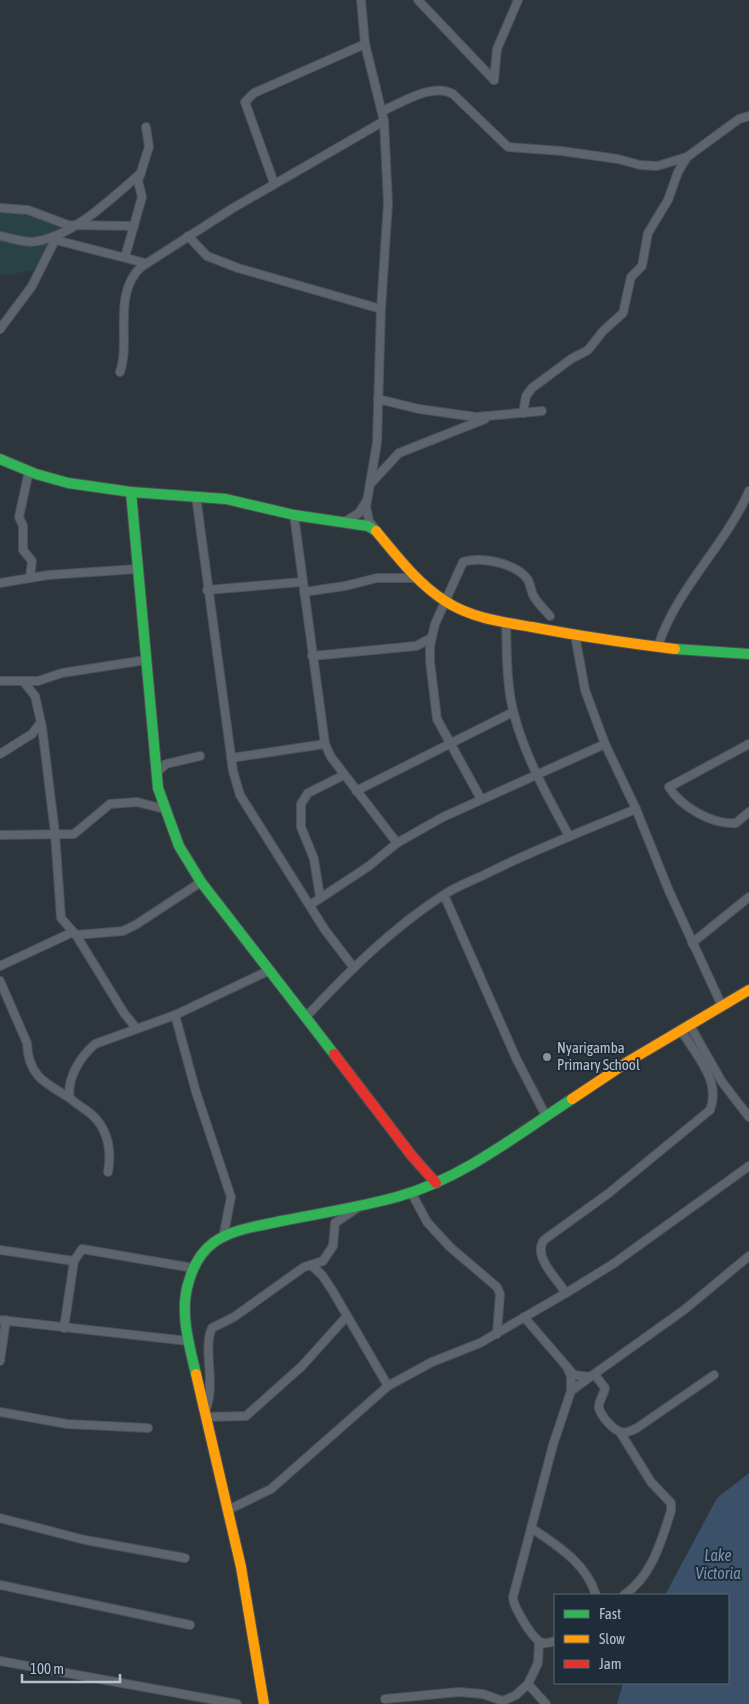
<svg xmlns="http://www.w3.org/2000/svg" width="749" height="1704" viewBox="0 0 749 1704" font-family="'Asap Condensed',sans-serif">
  <style>
    .green { fill: #294244 }
    .water { fill: #3b5169 }
    .lines { fill: none; stroke-linecap: round; stroke-linejoin: round }
    .street-casing { stroke: #4c5157; stroke-width: 10 }
    .fast-casing { stroke: #4c5157; stroke-width: 12 }
    .slow-casing { stroke: #4c5157; stroke-width: 12 }
    .jam-casing { stroke: #4c5157; stroke-width: 12 }
    .street { stroke: #5e646b; stroke-width: 8 }
    .fast { stroke: #30b455; stroke-width: 10 }
    .slow { stroke: #ff9f0a; stroke-width: 10 }
    .jam { stroke: #e5322d; stroke-width: 10 }
    .poi-dot { fill: #87919b; stroke: #1f2c39; stroke-width: 2 }
    .labels { text-anchor: middle; stroke-width: 4; stroke-linejoin: round; paint-order: stroke }
    .poi-label { font-size: 15px; fill: #b8c2cd; stroke: #1f2c39; text-anchor: start }
    .water-label { font-size: 16px; font-style: italic; fill: #7895b1; stroke: #1f2c39 }
  </style>
  <rect width="100%" height="100%" fill="#2d353d"/>
  <path class="green" d="M 0,205 L 37,208 L 58,220 L 60,240 L 52,248 L 43,268 L 9,275 L 0,274 Z"/>
  <path class="water" d="M 749,1473 L 749,1704 L 617,1704 L 623,1683 L 728,1683 L 728,1595 L 665,1595 L 717,1498 Z"/>
  <g class="lines">
    <defs>
      <g id="street">
        <path d="M 361,0 L 365,44 L 384,121 L 388,203 L 381,309 L 377,443 L 366,507 L 369,521 L 375,529"/>
        <path d="M 418,0 L 494,80"/>
        <path d="M 494,80 L 497,49 L 518,0"/>
        <path d="M 382,111 C 402,103 432,82 453,94 L 508,147 L 561,151 L 618,159 L 640,165 L 657,166 L 687,157 L 739,119 L 749,116"/>
        <path d="M 274,183 L 245,102 L 254,93 L 365,44"/>
        <path d="M 0,208 L 28,210 L 68,225 L 134,226"/>
        <path d="M 0,236 C 11,238 27,244 38,241 C 76,234 113,197 141,173"/>
        <path d="M 188,236 L 207,256 L 238,268 L 381,309"/>
        <path d="M 52,239 L 145,263"/>
        <path d="M 125,257 L 142,197 L 138,181 L 149,147 L 146,127"/>
        <path d="M 0,329 L 32,286 L 55,240"/>
        <path d="M 120,372 C 131,341 112,294 141,267 L 233,208 L 384,121"/>
        <path d="M 378,399 L 419,409 L 476,417 L 542,411"/>
        <path d="M 523,413 L 526,396 L 532,388 L 571,359 L 588,350 L 603,331 L 623,313 L 631,277 L 642,266 L 648,233 L 668,200 L 678,172 L 687,157"/>
        <path d="M 29,471 L 19,517 L 23,526 L 23,550 L 32,561 L 30,578"/>
        <path d="M 372,482 L 399,453 L 485,419"/>
        <path d="M 196,496 L 233,771 L 240,795 L 325,930 L 354,968"/>
        <path d="M 294,515 L 325,744 L 331,757 L 397,843"/>
        <path d="M 346,521 L 359,513 L 366,502"/>
        <path d="M 0,583 L 48,575 L 137,569"/>
        <path d="M 207,590 L 302,582"/>
        <path d="M 304,592 L 345,586 L 377,578 L 416,578"/>
        <path d="M 506,622 C 507,652 506,684 514,714 C 525,757 548,797 569,836"/>
        <path d="M 575,635 L 585,690 L 605,744 L 636,809 L 669,891 L 722,1006"/>
        <path d="M 658,646 C 677,588 725,546 749,491"/>
        <path d="M 312,656 L 416,646 L 431,638"/>
        <path d="M 0,681 L 38,681 L 62,673 L 146,660"/>
        <path d="M 23,681 L 35,696 L 42,727 L 55,833 L 61,918 L 76,935 L 124,1013 L 136,1028"/>
        <path d="M 749,744 L 669,787 C 680,806 712,825 736,823 L 749,812"/>
        <path d="M 0,754 L 32,734 L 41,722"/>
        <path d="M 231,758 L 325,744"/>
        <path d="M 156,773 L 166,764 L 200,756"/>
        <path d="M 356,791 L 513,712"/>
        <path d="M 481,799 L 437,719 L 430,661 L 430,646 L 435,624 L 463,562 C 480,556 517,563 528,580 C 530,584 531,590 533,595 C 537,603 544,609 550,616"/>
        <path d="M 0,835 L 74,834 L 110,804 L 137,802 L 164,809"/>
        <path d="M 444,895 L 516,1058 L 546,1116"/>
        <path d="M 320,897 L 314,859 L 301,827 L 301,804 L 308,793 L 344,775"/>
        <path d="M 310,905 L 369,866 L 397,843 L 443,817 L 605,744"/>
        <path d="M 76,935 L 123,931 L 137,924 L 201,882"/>
        <path d="M 692,943 L 749,897"/>
        <path d="M 0,966 L 73,932"/>
        <path d="M 0,981 L 27,1043 C 28,1076 45,1083 70,1098"/>
        <path d="M 175,1015 L 196,1092 L 231,1197 L 223,1238"/>
        <path d="M 306,1017 C 347,973 391,929 442,896 C 455,887 471,881 486,874 C 535,849 586,830 636,809"/>
        <path d="M 689,1024 L 722,1082 L 749,1117"/>
        <path d="M 108,1172 C 112,1148 107,1125 86,1110 C 80,1106 75,1103 70,1098 C 66,1079 81,1056 95,1044 L 175,1015 L 268,971"/>
        <path d="M 411,1192 L 427,1222 L 450,1247 L 497,1287 L 500,1294 L 497,1334"/>
        <path d="M 0,1250 L 74,1261"/>
        <path d="M 311,1265 L 322,1275 L 332,1290 L 388,1386"/>
        <path d="M 566,1293 C 557,1279 532,1256 544,1240 L 609,1193 L 710,1110 C 722,1080 694,1053 681,1030"/>
        <path d="M 524,1317 L 574,1375 L 590,1377 L 684,1310 L 749,1256"/>
        <path d="M 0,1320 L 188,1341"/>
        <path d="M 64,1328 L 74,1261 L 82,1249 L 193,1268"/>
        <path d="M 0,1361 L 6,1320"/>
        <path d="M 595,1375 L 605,1388 C 604,1395 598,1401 599,1408 C 601,1416 613,1430 621,1432 C 626,1434 632,1430 637,1428 L 714,1375"/>
        <path d="M 571,1391 L 590,1377"/>
        <path d="M 0,1412 L 67,1424 L 148,1428"/>
        <path d="M 205,1412 C 217,1383 202,1349 212,1328 L 234,1317 L 304,1267 L 323,1261 L 333,1246 L 335,1223 L 360,1206"/>
        <path d="M 206,1417 L 246,1416 L 302,1366 L 347,1316"/>
        <path d="M 620,1432 L 651,1482 L 671,1503 L 671,1511 C 661,1542 652,1576 624,1595"/>
        <path d="M 228,1510 L 271,1489 L 388,1386 L 432,1362 L 480,1343 L 566,1293 L 613,1264 L 749,1166"/>
        <path d="M 0,1518 L 85,1540 L 185,1558"/>
        <path d="M 533,1529 C 559,1547 586,1563 596,1595"/>
        <path d="M 0,1585 L 190,1625"/>
        <path d="M 555,1641 C 552,1642 547,1644 543,1643 C 533,1641 513,1606 513,1597 L 553,1445 L 571,1391 L 571,1376 L 567,1367"/>
        <path d="M 539,1642 L 538,1663 L 528,1684 L 546,1704"/>
        <path d="M 0,1661 L 237,1704"/>
        <path d="M 385,1699 L 459,1692 L 483,1694 L 503,1701 L 516,1695 L 528,1684"/>
      </g>
      <g id="fast">
        <path d="M 0,459 L 36,474 L 68,483 L 131,492 L 226,499 L 294,515 L 368,526 L 376,531"/>
        <path d="M 131,492 L 158,788 L 179,846 L 201,882 L 334,1054"/>
        <path d="M 675,649 L 749,654"/>
        <path d="M 196,1374 C 189,1345 179,1310 189,1281 C 193,1267 201,1252 213,1243 C 232,1229 259,1226 281,1221 C 321,1213 362,1207 400,1196 C 463,1178 518,1134 572,1099"/>
      </g>
      <g id="slow">
        <path d="M 376,531 C 397,556 417,583 445,601 C 471,618 502,622 532,627 C 579,636 627,643 675,649"/>
        <path d="M 572,1099 L 629,1061 L 749,990"/>
        <path d="M 196,1374 L 241,1567 L 264,1704"/>
      </g>
      <path id="jam" d="M 334,1054 L 412,1156 L 436,1183"/>
    </defs>
    <use href="#street" class="street-casing"/>
    <use href="#fast" class="fast-casing"/>
    <use href="#slow" class="slow-casing"/>
    <use href="#jam" class="jam-casing"/>
    <use href="#street" class="street"/>
    <use href="#fast" class="fast"/>
    <use href="#slow" class="slow"/>
    <use href="#jam" class="jam"/>
  </g>
  <circle class="poi-dot" cx="547" cy="1057" r="5"/>
  <g class="labels">
    <g class="poi-label">
      <text x="557" y="1053">Nyarigamba<tspan x="557" dy="17">Primary School</tspan></text>
    </g>
    <g class="water-label">
      <text x="718" y="1561">Lake<tspan x="718" dy="18">Victoria</tspan></text>
    </g>
  </g>
  <rect x="554" y="1594" width="175" height="90" fill="#1f2c39" stroke="#5c6874"/>
  <rect x="564" y="1610" width="25" height="8" fill="#30b455" stroke="#5c6874"/>
  <text x="599" y="1619" font-size="15" fill="#b8c2cd">Fast</text>
  <rect x="564" y="1635" width="25" height="8" fill="#ff9f0a" stroke="#5c6874"/>
  <text x="599" y="1644" font-size="15" fill="#b8c2cd">Slow</text>
  <rect x="564" y="1660" width="25" height="8" fill="#e5322d" stroke="#5c6874"/>
  <text x="599" y="1669" font-size="15" fill="#b8c2cd">Jam</text>
  <path d="M22 1674v8h98v-8" fill="none" stroke="#b8c2cd" stroke-width="2.5"/>
  <text x="30" y="1674" font-size="15" fill="#b8c2cd" stroke="#1f2c39" stroke-width="4" paint-order="stroke">100 m</text>
</svg>
